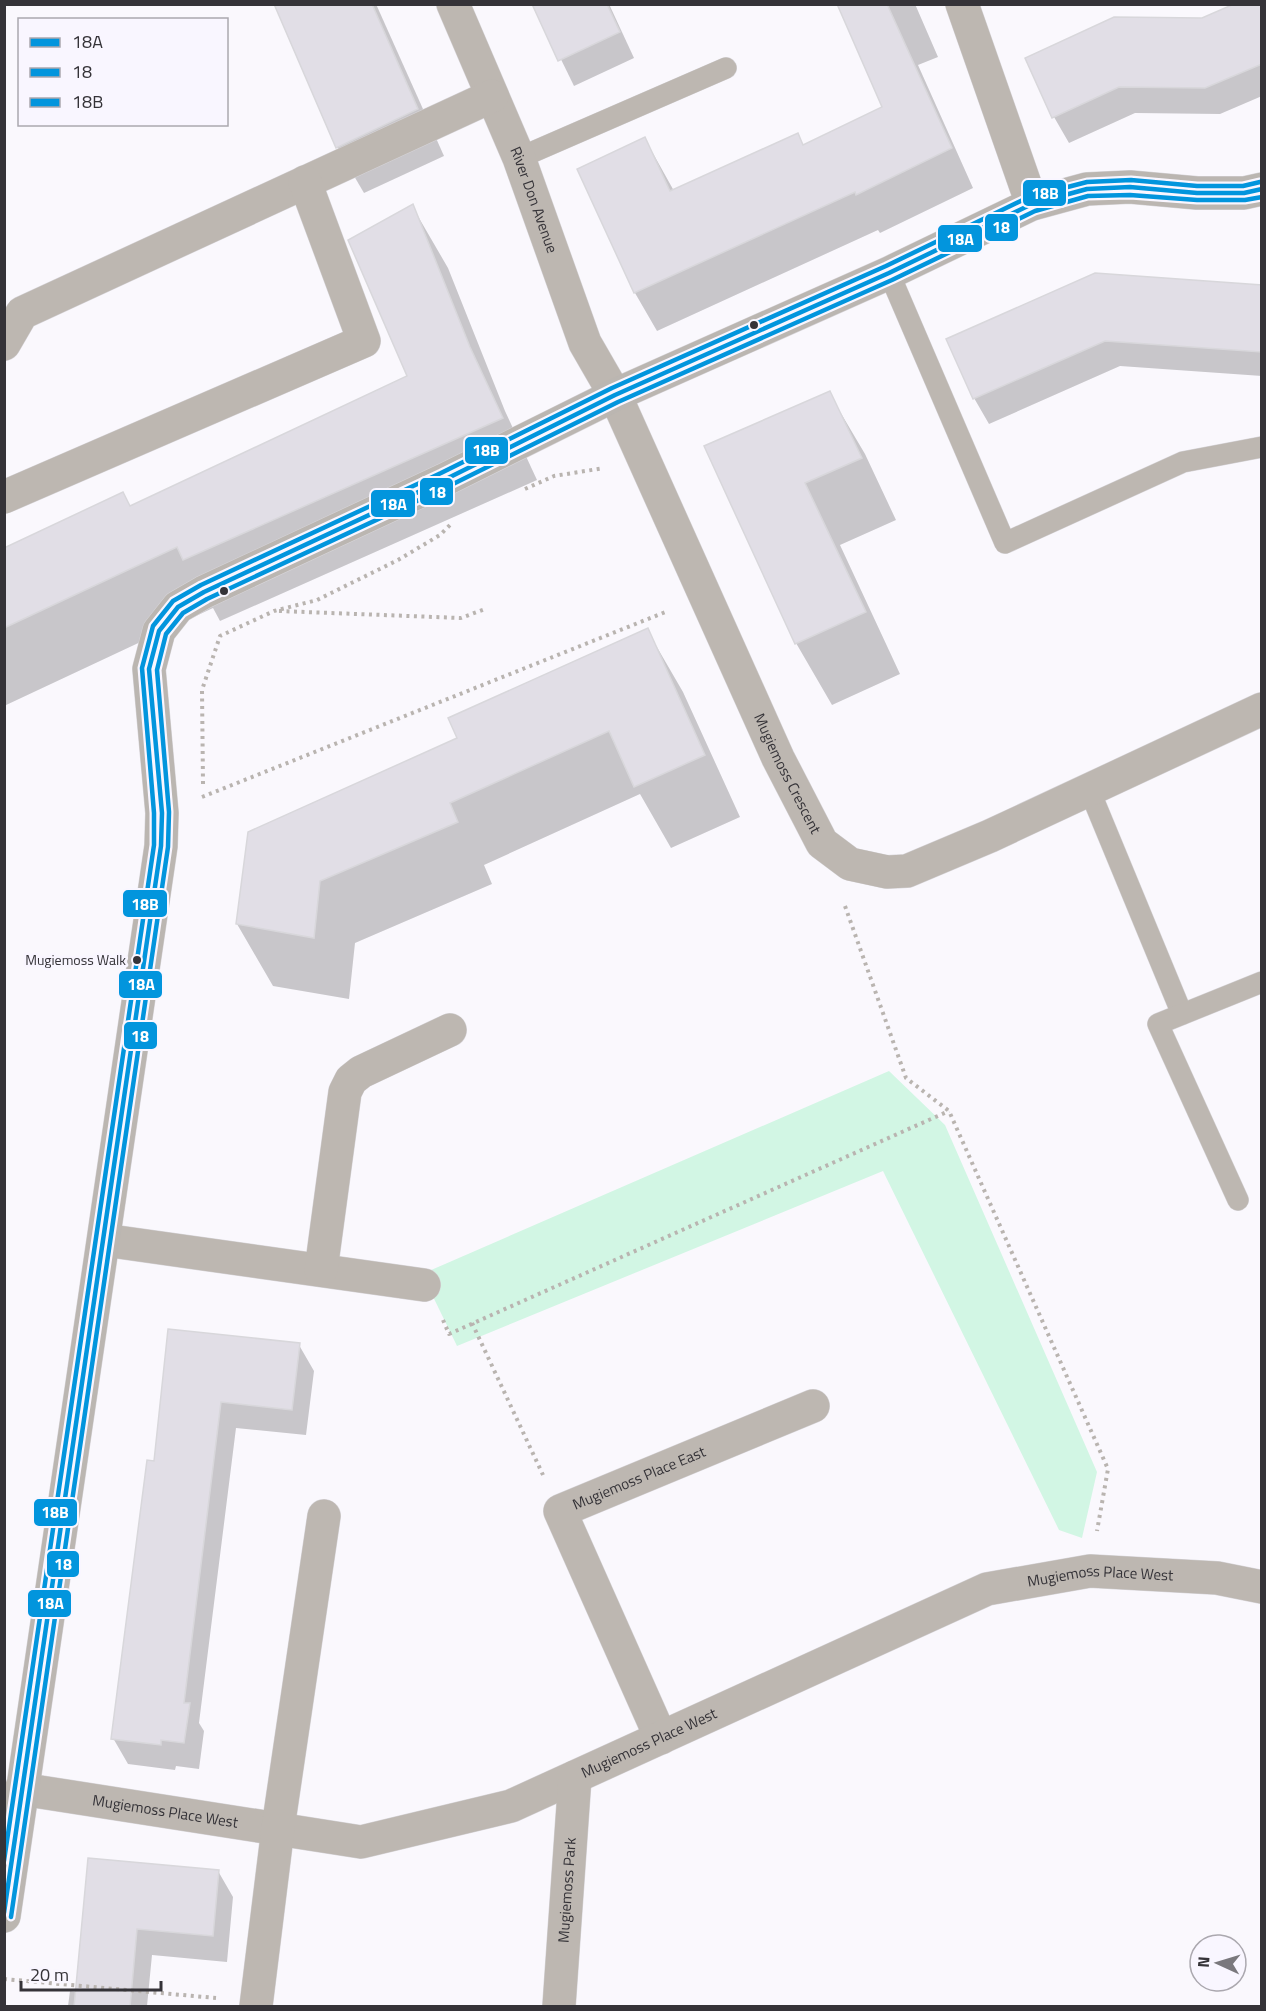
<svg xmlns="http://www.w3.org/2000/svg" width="1266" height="2011" viewBox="0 0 1266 2011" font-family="'Titillium Web',sans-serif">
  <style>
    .green { fill: #d2f6e4 }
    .shadow { fill: #0003 }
    .building { fill: #e1dee6; stroke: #d8d7db; stroke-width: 1.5 }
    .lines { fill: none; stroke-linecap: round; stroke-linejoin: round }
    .lane-casing { stroke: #d7d5d9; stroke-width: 22 }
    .street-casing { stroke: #d7d5d9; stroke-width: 34 }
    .secondary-casing { stroke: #d7d5d9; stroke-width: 34 }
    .path { stroke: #b9b4b0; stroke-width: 4; stroke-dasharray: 3 4.5; stroke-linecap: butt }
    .lane { stroke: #bdb7b1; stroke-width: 21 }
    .street { stroke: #bdb7b1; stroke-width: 33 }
    .secondary { stroke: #bbb6b1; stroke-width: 33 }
    .bus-1-casing { stroke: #f9f6ff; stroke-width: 9 }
    .bus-2-casing { stroke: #f9f6ff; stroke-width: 9 }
    .bus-3-casing { stroke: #f9f6ff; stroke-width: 9 }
    .bus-1 { stroke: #0295dd; stroke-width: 4.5 }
    .bus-2 { stroke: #0295dd; stroke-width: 4.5 }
    .bus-3 { stroke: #0295dd; stroke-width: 4.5 }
    .bus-dot { fill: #353338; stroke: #f9f6ff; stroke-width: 2 }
    .labels { text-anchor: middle; stroke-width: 5; stroke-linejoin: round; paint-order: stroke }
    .bus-label { font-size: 14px; fill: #353338; stroke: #f9f6ff; text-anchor: end }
    .street-label { font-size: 15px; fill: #353338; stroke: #f9f6ff }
    .line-badge { stroke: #f9f6ff; stroke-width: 2 }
    .badge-label { font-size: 16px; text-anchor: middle; font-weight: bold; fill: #fff }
  </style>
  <rect width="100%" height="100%" fill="#faf8fd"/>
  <path class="green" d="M 889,1071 L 945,1125 L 1097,1472 L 1082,1538 L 1059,1530 L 883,1171 L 457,1346 L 422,1274 Z"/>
  <g class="shadow">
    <path d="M 275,4 L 376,4 L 444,156 L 364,193 L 337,147 Z"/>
    <path d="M 534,4 L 609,4 L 634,58 L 574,86 Z"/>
    <path d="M 838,4 L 915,4 L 938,57 L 918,65 L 973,188 L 880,233 L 878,230 L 657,331 L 635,293 L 579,169 L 645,139 L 674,191 L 797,134 L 804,146 L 884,107 Z"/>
    <path d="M 1262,4 L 1262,96 L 1220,114 L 1135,113 L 1069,143 L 1054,117 L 1203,19 Z"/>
    <path d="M 412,206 L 448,268 L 505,411 L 537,480 L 220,621 L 213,608 L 4,706 L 4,550 L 131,508 L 409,377 Z"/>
    <path d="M 1262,286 L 1262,376 L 1120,366 L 989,424 L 974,398 L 948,340 Z"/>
    <path d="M 829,393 L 865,454 L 896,520 L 840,545 L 900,674 L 832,705 L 796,643 L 706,447 Z"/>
    <path d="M 647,630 L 683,692 L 740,817 L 671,848 L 640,794 L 484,865 L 492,884 L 355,943 L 349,999 L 273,986 L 237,924 L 459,739 Z"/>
    <path d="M 170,1330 L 299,1345 L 314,1371 L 306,1435 L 236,1428 L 199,1723 L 204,1731 L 199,1769 L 176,1766 L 175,1770 L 128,1764 L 113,1738 L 156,1463 Z"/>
    <path d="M 89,1859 L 218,1871 L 233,1897 L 227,1962 L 152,1955 L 147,2006 L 68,2006 L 70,1991 L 77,1992 Z"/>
  </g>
  <g class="building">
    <path d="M 274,4 L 372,4 L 418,109 L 336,148 Z"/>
    <path d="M 532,4 L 607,4 L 620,32 L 558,61 Z"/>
    <path d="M 837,4 L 887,4 L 952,148 L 856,195 L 855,192 L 634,293 L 577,169 L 645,137 L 670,191 L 798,133 L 803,145 L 882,107 Z"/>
    <path d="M 1234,4 L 1262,4 L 1262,64 L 1205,88 L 1119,87 L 1052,118 L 1025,58 L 1114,17 L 1202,18 Z"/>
    <path d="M 413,204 L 470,347 L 503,418 L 183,560 L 177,547 L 4,628 L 4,548 L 123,492 L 130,506 L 407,376 L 348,240 Z"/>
    <path d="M 1095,273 L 1262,285 L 1262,352 L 1105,341 L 973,399 L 946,339 Z"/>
    <path d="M 830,391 L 862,458 L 805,483 L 866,612 L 795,644 L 704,446 Z"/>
    <path d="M 648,628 L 705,755 L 634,787 L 609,731 L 450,803 L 458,822 L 320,881 L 314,938 L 236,924 L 248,832 L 457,738 L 448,718 Z"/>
    <path d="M 168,1329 L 300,1343 L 292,1410 L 221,1402 L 184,1703 L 190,1703 L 184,1743 L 161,1740 L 161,1745 L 111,1739 L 147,1460 L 154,1461 Z"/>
    <path d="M 88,1858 L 219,1870 L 213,1936 L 137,1929 L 130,2007 L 74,2007 Z"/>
  </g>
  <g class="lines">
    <defs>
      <g id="lane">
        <path d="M 519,158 L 726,68"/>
        <path d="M 889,273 L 1005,543 L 1183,462 L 1262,447"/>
        <path d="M 1089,789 L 1182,1014"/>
        <path d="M 1238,1200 L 1158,1024 L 1262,982"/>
      </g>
      <g id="street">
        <path id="s1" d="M 453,4 L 519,158 L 585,343 L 615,395 L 778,758 L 822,843 L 850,864 L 887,872 L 907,871 L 990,836 L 1262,709"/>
        <path d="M 962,4 L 1032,204"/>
        <path d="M 4,344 L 22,313 L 492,96"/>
        <path d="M 4,497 L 364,341 L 305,182"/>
        <path d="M 104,1240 L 424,1285"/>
        <path d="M 321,1270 L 345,1092 L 351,1080 L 361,1072 L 450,1030"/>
        <path id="s2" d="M 661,1738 L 560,1511 L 813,1406"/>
        <path id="s3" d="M 21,1789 L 361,1842 L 511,1806 L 987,1589 L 1090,1571 L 1217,1578 L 1262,1587"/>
        <path d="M 256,2006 L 278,1828 L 324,1516"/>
        <path id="s4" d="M 559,2006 L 575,1777"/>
      </g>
      <path id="secondary" d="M 4,1916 L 161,846 L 162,813 L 149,669 L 159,631 L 178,607 L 204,592 L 444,480 L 615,395 L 889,273 L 1032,204 L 1087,189 L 1130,187 L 1197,193 L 1244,193 L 1262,189"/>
    </defs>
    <use href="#lane" class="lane-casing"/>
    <use href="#street" class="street-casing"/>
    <use href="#secondary" class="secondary-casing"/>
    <g class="path">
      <path d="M 525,489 L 554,476 L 604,468"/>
      <path d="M 279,611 L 461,618 L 485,609"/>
      <path d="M 203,784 L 202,690 L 220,636 L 274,611 L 317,600 L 398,560 L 440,535 L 451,524"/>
      <path d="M 202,797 L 668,611"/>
      <path d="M 845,906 L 906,1078 L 949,1111 L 1108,1469 L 1097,1531"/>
      <path d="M 443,1320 L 449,1334 L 949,1111"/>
      <path d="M 472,1323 L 543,1475"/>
      <path d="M 4,1979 L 216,1998"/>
    </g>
    <use href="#lane" class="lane"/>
    <use href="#street" class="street"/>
    <use href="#secondary" class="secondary"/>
    <defs>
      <path id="bus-1" d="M 4,1913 L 161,846 L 162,813 L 149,669 L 159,631 L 178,607 L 204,592 L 444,480 L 615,395 L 889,273 L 1032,204 L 1087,189 L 1130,187 L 1197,193 L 1244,193 L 1262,189"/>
      <path id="bus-2" d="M 11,1917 L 168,847 L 169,812 L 157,670 L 166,634 L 183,613 L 207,599 L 447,487 L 618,402 L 892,280 L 1035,211 L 1088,196 L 1130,195 L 1197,200 L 1245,200 L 1262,197"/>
      <path id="bus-3" d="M 4,1861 L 154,845 L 154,813 L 142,668 L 153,626 L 173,601 L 201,585 L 441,473 L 612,388 L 886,266 L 1029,197 L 1087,182 L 1131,180 L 1197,186 L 1243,186 L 1260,182"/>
    </defs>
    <use href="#bus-1" class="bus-1-casing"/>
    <use href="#bus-2" class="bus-2-casing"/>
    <use href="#bus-3" class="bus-3-casing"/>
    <use href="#bus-1" class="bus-1"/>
    <use href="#bus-2" class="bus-2"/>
    <use href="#bus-3" class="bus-3"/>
  </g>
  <g class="bus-dot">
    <circle cx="754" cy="325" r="5"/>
    <circle cx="224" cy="591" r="5"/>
    <circle cx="137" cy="960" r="5"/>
  </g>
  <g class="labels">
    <g class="bus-label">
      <text x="126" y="965">Mugiemoss Walk</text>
    </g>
    <g class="street-label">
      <text dy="5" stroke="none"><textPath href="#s1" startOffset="212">River Don Avenue</textPath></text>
      <text dy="5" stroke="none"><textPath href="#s1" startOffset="840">Mugiemoss Crescent</textPath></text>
      <text dy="5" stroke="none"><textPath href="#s2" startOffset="334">Mugiemoss Place East</textPath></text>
      <text dy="5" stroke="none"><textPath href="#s3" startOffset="1136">Mugiemoss Place West</textPath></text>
      <text dy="5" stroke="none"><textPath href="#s3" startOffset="650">Mugiemoss Place West</textPath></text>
      <text dy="5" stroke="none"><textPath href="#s3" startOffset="146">Mugiemoss Place West</textPath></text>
      <text dy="5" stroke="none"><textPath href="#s4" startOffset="116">Mugiemoss Park</textPath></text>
    </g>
  </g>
  <g class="line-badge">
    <rect x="1022" y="179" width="45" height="28" rx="6" fill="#0295dd"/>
    <rect x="984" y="213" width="35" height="29" rx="6" fill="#0295dd"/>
    <rect x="937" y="224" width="46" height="29" rx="6" fill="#0295dd"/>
    <rect x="464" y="436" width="45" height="29" rx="6" fill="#0295dd"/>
    <rect x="419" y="477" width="35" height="29" rx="6" fill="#0295dd"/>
    <rect x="370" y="489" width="46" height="29" rx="6" fill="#0295dd"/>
    <rect x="122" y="889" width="46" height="29" rx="6" fill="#0295dd"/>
    <rect x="118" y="970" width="45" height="29" rx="6" fill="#0295dd"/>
    <rect x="123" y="1021" width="35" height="29" rx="6" fill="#0295dd"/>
    <rect x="33" y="1498" width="45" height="29" rx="6" fill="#0295dd"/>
    <rect x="46" y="1550" width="34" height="28" rx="6" fill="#0295dd"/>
    <rect x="27" y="1589" width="45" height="29" rx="6" fill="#0295dd"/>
  </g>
  <g class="badge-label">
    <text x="1045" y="199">18B</text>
    <text x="1001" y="233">18</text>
    <text x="960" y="245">18A</text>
    <text x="486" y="456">18B</text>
    <text x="437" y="498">18</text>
    <text x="393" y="510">18A</text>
    <text x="145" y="910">18B</text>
    <text x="141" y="990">18A</text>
    <text x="140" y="1042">18</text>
    <text x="55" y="1518">18B</text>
    <text x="63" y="1570">18</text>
    <text x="50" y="1609">18A</text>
  </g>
  <rect width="1266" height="2011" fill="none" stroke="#353338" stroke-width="12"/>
  <rect x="18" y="18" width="210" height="108" fill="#f9f6ff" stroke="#aba8af" stroke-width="1.5"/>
  <rect x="30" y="38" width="30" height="9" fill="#0295dd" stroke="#aba8af" stroke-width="1.5"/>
  <text x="72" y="48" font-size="18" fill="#353338">18A</text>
  <rect x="30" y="68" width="30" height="9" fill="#0295dd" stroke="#aba8af" stroke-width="1.5"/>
  <text x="72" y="78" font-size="18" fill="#353338">18</text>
  <rect x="30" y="98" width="30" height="9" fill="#0295dd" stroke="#aba8af" stroke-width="1.5"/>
  <text x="72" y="108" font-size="18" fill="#353338">18B</text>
  <g transform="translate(1218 1963) rotate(274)"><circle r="28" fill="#f9f6ff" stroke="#aba8af" stroke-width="1.5"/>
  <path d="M0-4.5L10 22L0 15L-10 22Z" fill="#7a787d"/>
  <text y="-9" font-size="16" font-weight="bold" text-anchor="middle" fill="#353338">N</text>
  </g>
  <path d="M21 1981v9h140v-9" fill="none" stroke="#353338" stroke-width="3"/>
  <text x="30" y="1981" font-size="18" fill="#353338" stroke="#f9f6ff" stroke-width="4.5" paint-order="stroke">20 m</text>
</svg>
